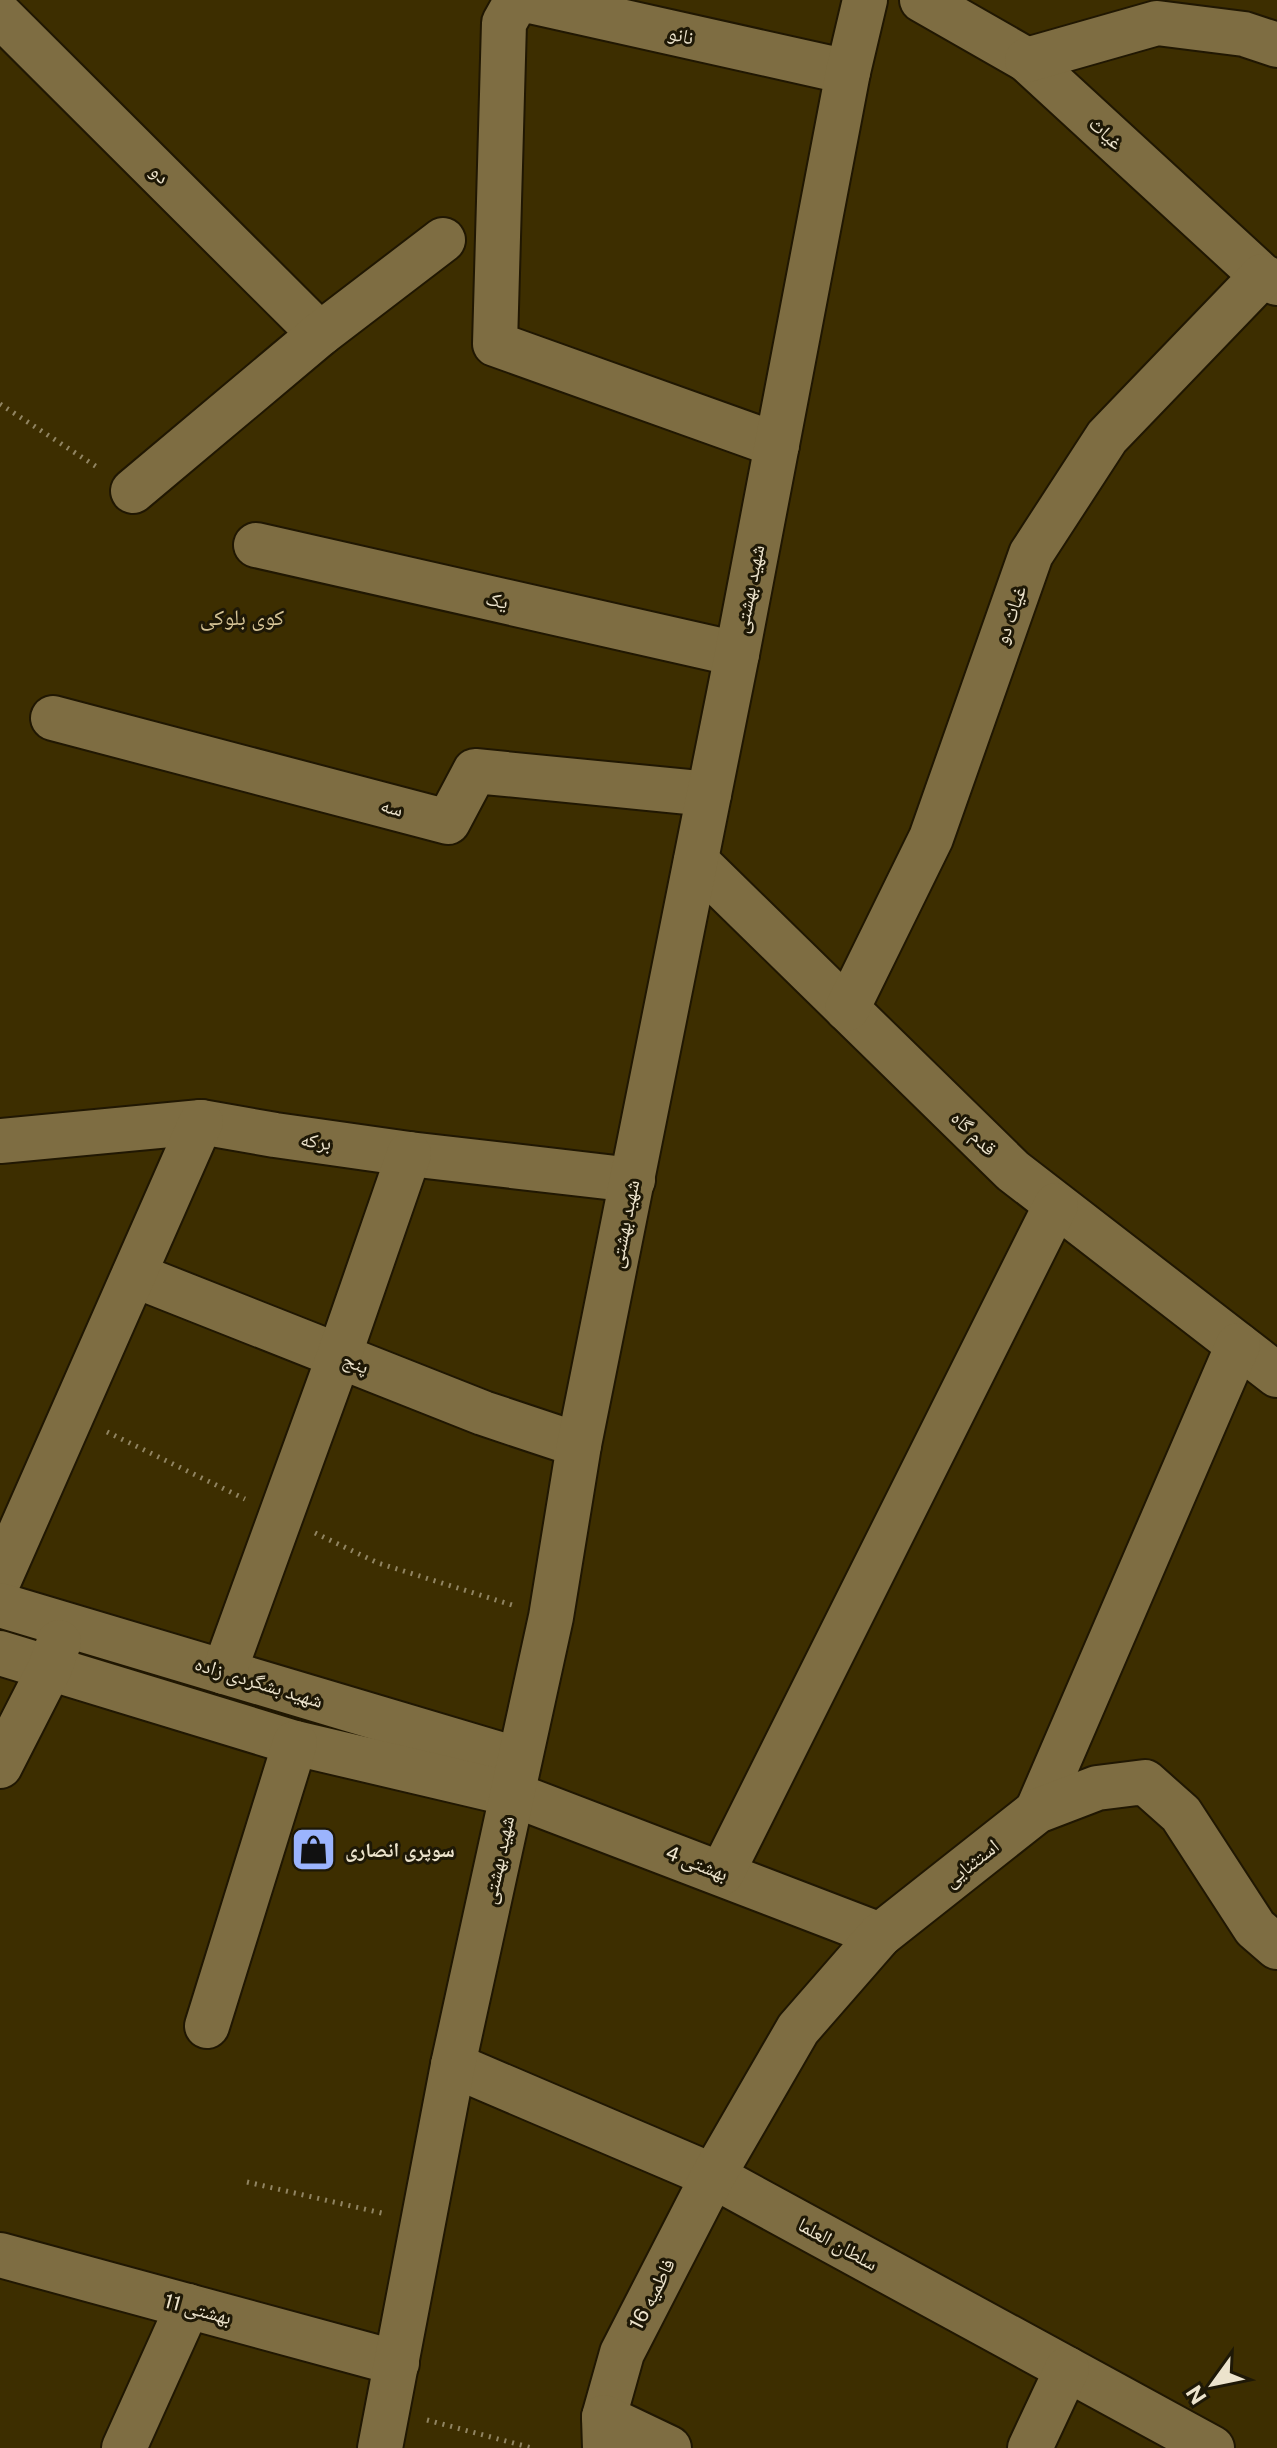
<svg xmlns="http://www.w3.org/2000/svg" width="1277" height="2448" viewBox="0 0 1277 2448" font-family="'Public Sans','Noto Naskh Arabic',sans-serif">
  <style>
    .lines { fill: none; stroke-linecap: round; stroke-linejoin: round }
    .minor-casing { stroke: #201702; stroke-width: 48 }
    .path { stroke: #918562; stroke-width: 5; stroke-dasharray: 2 6; stroke-linecap: butt }
    .minor { stroke: #7e6d42; stroke-width: 44 }
    .labels { text-anchor: middle; stroke-width: 6; stroke-linejoin: round; paint-order: stroke }
    .street-label { font-size: 20px; fill: #ece3cc; stroke: #1e1806 }
    .poi-label { font-size: 20px; font-weight: bold; fill: #ece3cc; stroke: #1e1806; text-anchor: start }
    .neighbourhood-label { font-size: 22px; fill: #d6c496; stroke: #1e1806 }
  </style>
  <rect width="100%" height="100%" fill="#3d2e00"/>
  <g class="lines">
    <defs>
      <g id="minor">
        <path d="M 922,0 L 1027,60 L 1262,276 L 1277,283"/>
        <path d="M 0,15 L 320,334"/>
        <path d="M 1027,60 L 1157,23 L 1244,34 L 1277,45"/>
        <path d="M 777,445 L 495,344 L 504,23 L 514,5 L 526,0 L 848,72"/>
        <path d="M 133,491 L 320,334 L 443,240"/>
        <path d="M 256,545 L 737,654"/>
        <path d="M 53,718 L 448,822 L 475,771 L 709,794"/>
        <path d="M 696,861 L 1013,1171 L 1277,1375"/>
        <path d="M 847,1009 L 931,838 L 1031,554 L 1107,437 L 1262,276"/>
        <path d="M 0,1141 L 201,1122 L 275,1135 L 409,1154 L 633,1180"/>
        <path d="M 134,1275 L 483,1413 L 579,1445"/>
        <path d="M 0,1578 L 201,1122"/>
        <path d="M 0,1605 L 519,1760"/>
        <path d="M 0,1653 L 295,1743 L 512,1794 L 880,1935"/>
        <path d="M 224,1672 L 339,1356 L 409,1154"/>
        <path d="M 0,1766 L 50,1668 L 59,1642"/>
        <path d="M 1037,1811 L 1238,1345"/>
        <path d="M 722,1873 L 1056,1205"/>
        <path d="M 207,2026 L 295,1743"/>
        <path d="M 453,2065 L 713,2176 L 1212,2448"/>
        <path d="M 0,2255 L 397,2363"/>
        <path d="M 604,2417 L 622,2353 L 713,2176 L 798,2029 L 880,1935 L 1037,1811 L 1097,1788 L 1145,1782 L 1181,1814 L 1255,1928 L 1277,1947"/>
        <path d="M 124,2448 L 188,2306"/>
        <path d="M 380,2448 L 453,2065 L 551,1617 L 579,1445 L 737,654 L 848,72 L 865,0"/>
        <path d="M 605,2448 L 604,2417 L 669,2448"/>
        <path d="M 1030,2448 L 1067,2369"/>
      </g>
    </defs>
    <use href="#minor" class="minor-casing"/>
    <g class="path">
      <path d="M 0,404 L 100,469"/>
      <path d="M 107,1432 L 245,1499"/>
      <path d="M 315,1533 L 378,1563 L 512,1605"/>
      <path d="M 247,2182 L 386,2214"/>
      <path d="M 427,2420 L 532,2448"/>
    </g>
    <use href="#minor" class="minor"/>
  </g>
  <defs>
    <symbol id="shop-square" viewBox="-11 -11 22 22"><rect x="-9" y="-9" width="18" height="18" rx="4" fill="#9bb4fd" stroke="#1e1806"/><path d="M-5-2.5h2.3a2.7 3.5 0 0 1 5.4 0H5L5.5 6h-11ZM-1.5-2.5h3a1.5 2.3 0 0 0-3 0Z" fill="#111"/></symbol>
  </defs>
  <g fill-rule="evenodd">
    <use href="#shop-square" x="288" y="1824" width="51" height="51"/>
  </g>
  <g class="labels">
    <g class="street-label">
      <text transform="translate(681 35) rotate(13)" y="7">نانو</text>
      <text transform="translate(1106 133) rotate(43)" y="7">غیاث</text>
      <text transform="translate(160 174) rotate(45)" y="7">دو</text>
      <text transform="translate(749 589) rotate(-79)" y="7">شهید بهشتی</text>
      <text transform="translate(497 600) rotate(13)" y="7">یک</text>
      <text transform="translate(1010 615) rotate(-71)" y="7">غیاث دو</text>
      <text transform="translate(392 807) rotate(15)" y="7">سه</text>
      <text transform="translate(974 1133) rotate(44)" y="7">قدم گاه</text>
      <text transform="translate(316 1141) rotate(8)" y="7">برکه</text>
      <text transform="translate(624 1224) rotate(-79)" y="7">شهید بهشتی</text>
      <text transform="translate(356 1363) rotate(22)" y="7">پنج</text>
      <text transform="translate(259 1682) rotate(17)" y="7">شهید بشگردی زاده</text>
      <text transform="translate(498 1860) rotate(-78)" y="7">شهید بهشتی</text>
      <text transform="translate(697 1863) rotate(21)" y="7">بهشتی 4</text>
      <text transform="translate(971 1863) rotate(-38)" y="7">استثنایی</text>
      <text transform="translate(838 2244) rotate(29)" y="7">سلطان العلما</text>
      <text transform="translate(652 2294) rotate(-63)" y="7">فاطمیه 16</text>
      <text transform="translate(198 2309) rotate(15)" y="7">بهشتی 11</text>
    </g>
    <g class="poi-label">
      <text x="345" y="1857">سوپری انصاری</text>
    </g>
    <g class="neighbourhood-label">
      <text x="242" y="625">کوی بلوکی</text>
    </g>
  </g>
  <g transform="translate(1213 2384) rotate(237)" stroke="#1e1806" stroke-width="6" paint-order="stroke">
  <path d="M0-6L14 30L0 20L-14 30Z" fill="#ece3cc"/>
  <text y="-12" font-size="22" font-weight="bold" text-anchor="middle" fill="#ece3cc">N</text>
  </g>
</svg>
